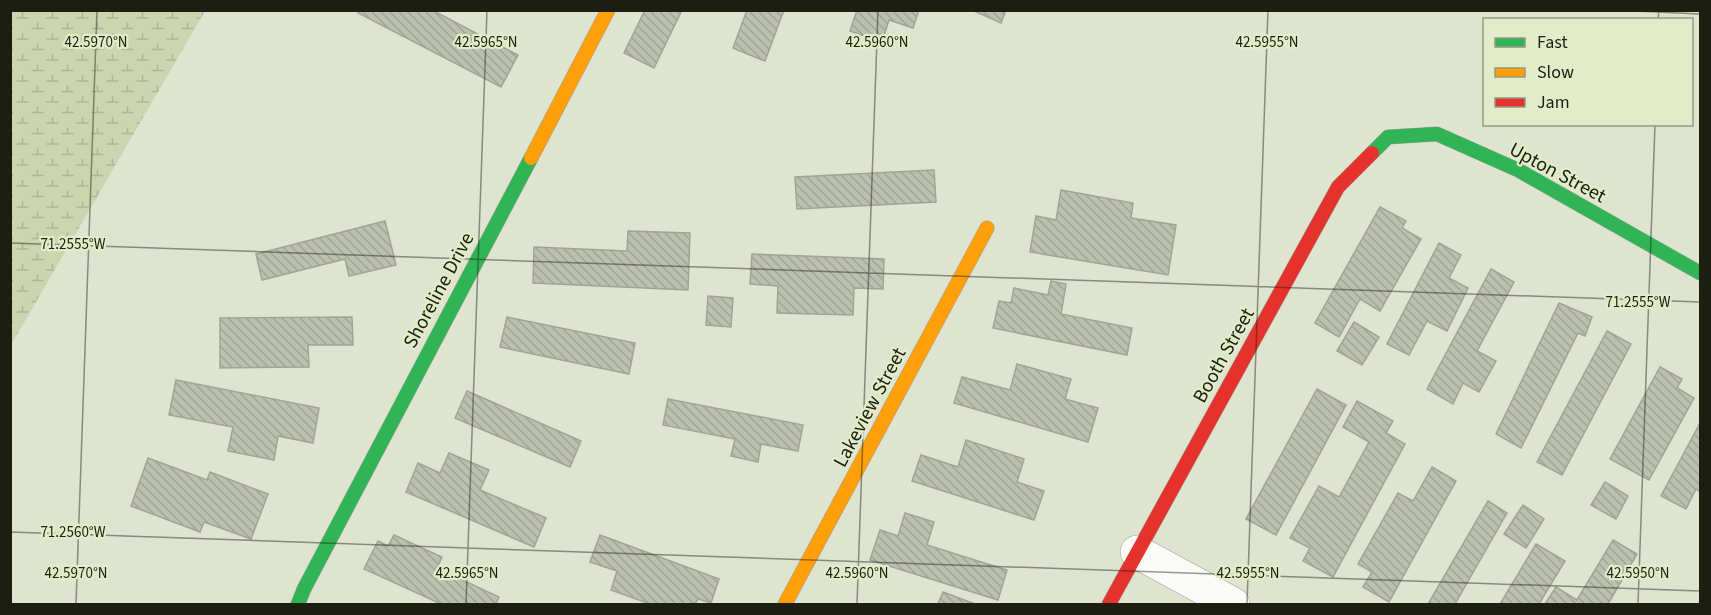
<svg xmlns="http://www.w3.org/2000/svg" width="1711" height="615" viewBox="0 0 1711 615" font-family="'Source Sans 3',sans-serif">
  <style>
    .wetland { fill: url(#wetland-marsh) }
    .building { fill: url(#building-back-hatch); stroke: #a0a495; stroke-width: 1.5 }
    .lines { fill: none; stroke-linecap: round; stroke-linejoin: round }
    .street-casing { stroke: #9ea293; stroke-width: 34 }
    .fast-casing { stroke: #9ea293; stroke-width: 15 }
    .slow-casing { stroke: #9ea293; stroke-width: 15 }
    .jam-casing { stroke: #9ea293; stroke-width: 15 }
    .street { stroke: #fafbf8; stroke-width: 33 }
    .fast { stroke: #30b455; stroke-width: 14 }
    .slow { stroke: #ff9f0a; stroke-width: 14 }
    .jam { stroke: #e5322d; stroke-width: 14 }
    .ticks { fill: none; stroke: #1b1e11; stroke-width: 1.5; stroke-opacity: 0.45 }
    .labels { text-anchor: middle; stroke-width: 4.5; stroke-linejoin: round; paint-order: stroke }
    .street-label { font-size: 20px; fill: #1b1e11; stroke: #e3ecc8 }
    .ticks-label { font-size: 15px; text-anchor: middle; fill: #1b1e11; stroke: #e3ecc8; stroke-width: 4.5; stroke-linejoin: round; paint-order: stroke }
  </style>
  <defs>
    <pattern id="wetland-marsh" width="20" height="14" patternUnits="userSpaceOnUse" patternTransform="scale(1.5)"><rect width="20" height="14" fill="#ccd5af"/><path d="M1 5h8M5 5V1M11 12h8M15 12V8" fill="none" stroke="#afb696"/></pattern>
    <pattern id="building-back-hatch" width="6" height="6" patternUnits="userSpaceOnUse" patternTransform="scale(1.5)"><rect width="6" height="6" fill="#bcc0b0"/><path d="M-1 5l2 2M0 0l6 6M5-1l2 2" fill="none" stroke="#a1a596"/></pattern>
  </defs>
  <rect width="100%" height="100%" fill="#dfe4d0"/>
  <path class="wetland" d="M 11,10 L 205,11 L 11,345 L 10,11 Z"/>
  <g class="building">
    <path d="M 359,10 L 432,10 L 518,55 L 501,87 L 358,13 Z"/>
    <path d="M 645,10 L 682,10 L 654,68 L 624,53 Z"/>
    <path d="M 747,10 L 784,10 L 765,61 L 733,48 Z"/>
    <path d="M 857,10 L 919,10 L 913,28 L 889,20 L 882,42 L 850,31 Z"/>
    <path d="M 972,10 L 1006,10 L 1001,23 Z"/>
    <path d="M 934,170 L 936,202 L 797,209 L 795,177 Z"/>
    <path d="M 1061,190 L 1133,203 L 1131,218 L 1176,225 L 1168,275 L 1030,252 L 1036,216 L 1056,220 Z"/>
    <path d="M 1380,207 L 1406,221 L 1402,228 L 1421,239 L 1380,311 L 1360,299 L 1339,337 L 1315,323 Z"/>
    <path d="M 385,221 L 396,265 L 349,276 L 345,259 L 262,280 L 256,254 Z"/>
    <path d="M 628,231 L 690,233 L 688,290 L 533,283 L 534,247 L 627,251 Z"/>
    <path d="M 1439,243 L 1461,255 L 1449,278 L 1468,288 L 1447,331 L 1427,321 L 1409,355 L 1387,344 Z"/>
    <path d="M 752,254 L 884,259 L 883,289 L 854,288 L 853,315 L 777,313 L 778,286 L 750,284 Z"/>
    <path d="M 1491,269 L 1514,282 L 1477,351 L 1496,361 L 1479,392 L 1463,383 L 1453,404 L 1427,389 Z"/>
    <path d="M 1051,281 L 1066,284 L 1061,314 L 1132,328 L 1127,355 L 993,328 L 999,301 L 1011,303 L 1014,288 L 1048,295 Z"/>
    <path d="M 708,296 L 733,298 L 731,327 L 706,325 Z"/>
    <path d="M 1559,303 L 1592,317 L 1585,336 L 1578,333 L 1521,448 L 1496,434 Z"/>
    <path d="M 352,317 L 353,345 L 308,345 L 309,367 L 220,368 L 220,318 Z"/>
    <path d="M 507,317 L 635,343 L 629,374 L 500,347 Z"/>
    <path d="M 1354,322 L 1379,337 L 1362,365 L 1337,351 Z"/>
    <path d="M 1607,331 L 1631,344 L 1562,475 L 1537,462 Z"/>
    <path d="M 1017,364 L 1071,379 L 1065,399 L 1098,408 L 1088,442 L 954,403 L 962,377 L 1010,390 Z"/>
    <path d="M 1660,367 L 1682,379 L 1677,388 L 1694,398 L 1649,480 L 1610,459 Z"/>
    <path d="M 176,380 L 319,408 L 313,443 L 278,436 L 274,460 L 228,451 L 233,427 L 169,415 Z"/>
    <path d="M 1317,389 L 1346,405 L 1276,535 L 1246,519 Z"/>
    <path d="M 467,391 L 581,441 L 570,467 L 455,418 Z"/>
    <path d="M 668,399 L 803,425 L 798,451 L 761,444 L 758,462 L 731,456 L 735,439 L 663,425 Z"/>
    <path d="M 1357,401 L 1393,421 L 1386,433 L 1405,444 L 1333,577 L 1303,561 L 1310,548 L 1290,538 L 1319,486 L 1339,497 L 1369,442 L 1343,427 Z"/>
    <path d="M 1700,423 L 1700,492 L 1696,489 L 1686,509 L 1661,496 Z"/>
    <path d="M 966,440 L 1024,459 L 1017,482 L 1044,491 L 1034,520 L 912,481 L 921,455 L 958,467 Z"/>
    <path d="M 449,453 L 489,470 L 480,490 L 546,518 L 534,547 L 406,492 L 418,463 L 440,473 Z"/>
    <path d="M 148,458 L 207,480 L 210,472 L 268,494 L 251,539 L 204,522 L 200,532 L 131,506 Z"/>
    <path d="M 1432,467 L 1456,481 L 1389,602 L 1363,587 L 1372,572 L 1358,564 L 1398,493 L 1413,501 Z"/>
    <path d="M 1605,482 L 1628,496 L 1616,519 L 1591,505 Z"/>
    <path d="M 1488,501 L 1507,513 L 1455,604 L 1428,604 Z"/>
    <path d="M 1523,505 L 1544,519 L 1526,548 L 1504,534 Z"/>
    <path d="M 905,513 L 934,522 L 927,545 L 1007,570 L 998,600 L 870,560 L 880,530 L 898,536 Z"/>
    <path d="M 394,535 L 442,557 L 437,568 L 499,597 L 496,604 L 441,604 L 364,569 L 378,541 L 388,546 Z"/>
    <path d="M 600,535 L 719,579 L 711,603 L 698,599 L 695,604 L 650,604 L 611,590 L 617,571 L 590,562 Z"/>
    <path d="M 1613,540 L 1637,554 L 1608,604 L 1545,604 L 1556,587 L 1577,600 Z"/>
    <path d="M 1536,544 L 1565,561 L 1539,604 L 1500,604 Z"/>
    <path d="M 943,592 L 975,604 L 938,604 Z"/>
  </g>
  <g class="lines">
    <defs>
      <path id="street" d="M 1137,552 L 1233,604"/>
      <g id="fast">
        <path d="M 1372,153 L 1388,137 L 1437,134 L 1518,170 L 1700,273"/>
        <path d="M 298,604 L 304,589 L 531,158"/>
      </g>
      <g id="slow">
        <path d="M 531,158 L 608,10"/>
        <path d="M 785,604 L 987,228"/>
      </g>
      <path id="jam" d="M 1109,604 L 1338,187 L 1372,153"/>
    </defs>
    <use href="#street" class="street-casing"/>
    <use href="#fast" class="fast-casing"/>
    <use href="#slow" class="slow-casing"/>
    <use href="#jam" class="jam-casing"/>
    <use href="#street" class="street"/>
    <use href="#fast" class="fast"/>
    <use href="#slow" class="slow"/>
    <use href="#jam" class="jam"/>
  </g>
  <path class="ticks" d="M 1613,10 L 1700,14M 1658,20 L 1659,10M 10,243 L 1700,302M 10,532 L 1700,591M 76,604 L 97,10M 466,604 L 487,10M 857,604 L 878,10M 1247,604 L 1268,10M 1638,604 L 1655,124"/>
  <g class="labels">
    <g class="street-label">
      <text transform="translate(1558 172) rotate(28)" y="7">Upton Street</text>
      <text transform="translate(438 290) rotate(-62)" y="7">Shoreline Drive</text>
      <text transform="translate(1223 355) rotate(-61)" y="7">Booth Street</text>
      <text transform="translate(869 407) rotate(-62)" y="7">Lakeview Street</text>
    </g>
  </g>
  <g class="ticks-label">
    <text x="96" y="47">42.5970°N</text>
    <text x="486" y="47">42.5965°N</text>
    <text x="877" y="47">42.5960°N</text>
    <text x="1267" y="47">42.5955°N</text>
    <text x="73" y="249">71.2555°W</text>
    <text x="1638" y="307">71.2555°W</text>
    <text x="73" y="537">71.2560°W</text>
    <text x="76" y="578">42.5970°N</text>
    <text x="467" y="578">42.5965°N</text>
    <text x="857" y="578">42.5960°N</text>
    <text x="1248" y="578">42.5955°N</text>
    <text x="1638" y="578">42.5950°N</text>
  </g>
  <rect width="1711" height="615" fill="none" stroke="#1b1e11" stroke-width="24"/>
  <rect x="1483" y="18" width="210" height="108" fill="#e3ecc8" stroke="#939a7f" stroke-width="1.5"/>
  <rect x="1495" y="38" width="30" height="9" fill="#30b455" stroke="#939a7f" stroke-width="1.5"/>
  <text x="1537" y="48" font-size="18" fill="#1b1e11">Fast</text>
  <rect x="1495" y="68" width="30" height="9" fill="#ff9f0a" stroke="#939a7f" stroke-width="1.5"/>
  <text x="1537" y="78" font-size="18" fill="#1b1e11">Slow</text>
  <rect x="1495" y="98" width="30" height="9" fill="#e5322d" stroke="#939a7f" stroke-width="1.5"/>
  <text x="1537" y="108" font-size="18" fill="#1b1e11">Jam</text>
</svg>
